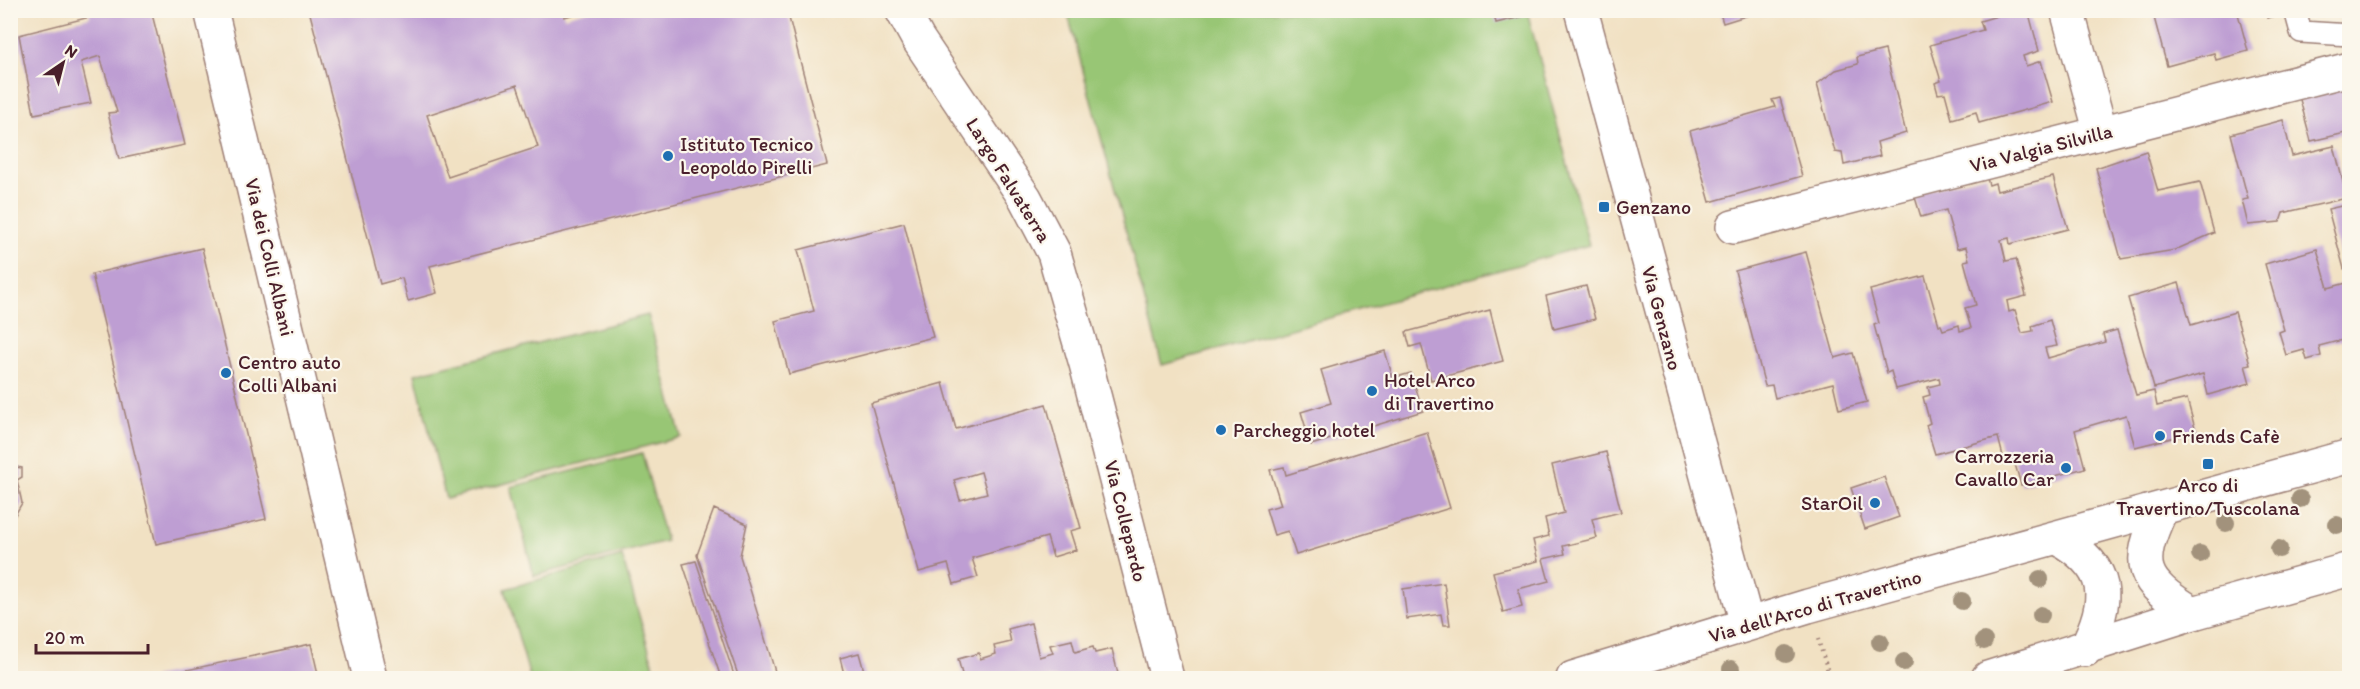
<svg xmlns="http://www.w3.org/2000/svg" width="2360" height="689" viewBox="0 0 2360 689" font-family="Itim,sans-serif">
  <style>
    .green { fill: #98c675; stroke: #717250; stroke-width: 1.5 }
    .building { fill: #be9ed3; fill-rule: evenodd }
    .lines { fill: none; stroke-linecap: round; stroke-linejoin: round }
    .lane-casing { stroke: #9e8077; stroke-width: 24 }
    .street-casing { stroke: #9e8077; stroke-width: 36 }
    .secondary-casing { stroke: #9e8077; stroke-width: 36 }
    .path { stroke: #9e8077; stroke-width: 4; stroke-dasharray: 1.5 4.5; stroke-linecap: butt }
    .lane { stroke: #fff; stroke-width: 21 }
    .street { stroke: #fff; stroke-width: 33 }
    .secondary { stroke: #fff; stroke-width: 33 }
    .tree { fill: #a2927c }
    .poi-dot { fill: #1f6fb2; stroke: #fbf7ec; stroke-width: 2 }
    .labels { text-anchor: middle; stroke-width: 4.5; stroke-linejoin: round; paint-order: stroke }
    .poi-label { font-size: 20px; fill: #4a1f2b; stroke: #fbf7ec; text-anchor: start }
    .street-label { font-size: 20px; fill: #4a1f2b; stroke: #fbf7ec }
  </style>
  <rect width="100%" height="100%" fill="#fbf7ec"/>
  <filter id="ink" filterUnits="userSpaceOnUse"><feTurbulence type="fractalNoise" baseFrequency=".0167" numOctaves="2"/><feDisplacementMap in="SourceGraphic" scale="12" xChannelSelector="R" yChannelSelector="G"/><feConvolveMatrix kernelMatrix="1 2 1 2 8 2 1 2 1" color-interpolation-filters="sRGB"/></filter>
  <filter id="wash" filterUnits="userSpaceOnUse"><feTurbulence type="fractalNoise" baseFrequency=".008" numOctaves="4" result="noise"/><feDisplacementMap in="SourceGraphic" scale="24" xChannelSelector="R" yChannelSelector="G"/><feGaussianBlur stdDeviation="1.35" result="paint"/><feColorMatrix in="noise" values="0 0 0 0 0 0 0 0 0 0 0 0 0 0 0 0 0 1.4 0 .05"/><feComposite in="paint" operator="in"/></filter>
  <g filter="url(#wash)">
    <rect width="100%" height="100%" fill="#f1e1c3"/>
    <g class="green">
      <path d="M 1067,11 L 1527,11 L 1589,245 L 1162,365 Z"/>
      <path d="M 648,315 L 681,437 L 446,499 L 415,374 Z"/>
      <path d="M 642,453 L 666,541 L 534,576 L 511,487 Z"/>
      <path d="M 622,556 L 657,678 L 530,678 L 505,589 Z"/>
    </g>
    <g id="blocks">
      <g class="building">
        <path d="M 89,10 L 151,10 L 185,145 L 119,159 L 108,113 L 117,112 L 100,56 L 81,62 L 91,103 L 34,114 L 19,35 L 90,17 Z"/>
        <path d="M 309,10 L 562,10 L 564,17 L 590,10 L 787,10 L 827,165 L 430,266 L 437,293 L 408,301 L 402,278 L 380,284 ZM 517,85 L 538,147 L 448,177 L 427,115 Z"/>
        <path d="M 1493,10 L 1524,10 L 1525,16 L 1496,23 Z"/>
        <path d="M 1719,10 L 1762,10 L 1762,11 L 1723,23 Z"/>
        <path d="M 1995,10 L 2028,10 L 2039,51 L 2023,56 L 2026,66 L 2041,61 L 2053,102 L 1979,123 L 1976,112 L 1952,119 L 1945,93 L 1938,94 L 1935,83 L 1941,81 L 1930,45 L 1983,30 L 1980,21 L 1997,16 Z"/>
        <path d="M 2152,10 L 2237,10 L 2248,51 L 2216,60 L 2214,53 L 2167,66 Z"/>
        <path d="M 2265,10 L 2290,10 L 2291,11 L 2267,18 Z"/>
        <path d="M 1885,50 L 1906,133 L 1877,142 L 1880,156 L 1844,165 L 1842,153 L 1835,152 L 1817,84 L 1836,70 L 1858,64 L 1857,57 Z"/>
        <path d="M 2350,79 L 2350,132 L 2311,141 L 2298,92 Z"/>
        <path d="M 1780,98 L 1802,176 L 1710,202 L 1690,131 L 1775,107 L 1772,100 Z"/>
        <path d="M 2283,120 L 2292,156 L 2334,146 L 2347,198 L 2283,213 L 2280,222 L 2248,225 L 2242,200 L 2248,199 L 2231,134 Z"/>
        <path d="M 2146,151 L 2158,191 L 2200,182 L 2214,233 L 2175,250 L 2121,259 L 2096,168 Z"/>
        <path d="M 1986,175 L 1989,185 L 1995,183 L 1997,191 L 2053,177 L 2068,229 L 2010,244 L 2009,238 L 2001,240 L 2006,261 L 2016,259 L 2026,296 L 2007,301 L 2009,312 L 2015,310 L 2022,333 L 2033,331 L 2032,326 L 2050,320 L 2057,346 L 2045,348 L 2048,358 L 2105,342 L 2103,334 L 2117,330 L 2136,395 L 2154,391 L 2157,406 L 2187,399 L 2196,432 L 2135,447 L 2126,415 L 2075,430 L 2085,468 L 2021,485 L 2013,457 L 2004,460 L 1998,437 L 1935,454 L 1926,425 L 1930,423 L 1923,397 L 1930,395 L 1928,387 L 1940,384 L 1939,378 L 1896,389 L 1891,371 L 1887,373 L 1874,325 L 1879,323 L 1870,290 L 1925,276 L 1939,325 L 1941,325 L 1943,330 L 1959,325 L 1960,331 L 1971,328 L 1965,308 L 1976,305 L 1964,261 L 1969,260 L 1966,247 L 1957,249 L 1946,210 L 1921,217 L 1914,194 Z"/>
        <path d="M 2350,204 L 2350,268 L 2344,269 L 2328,209 Z"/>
        <path d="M 904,223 L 933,337 L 789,374 L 775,321 L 814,311 L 798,250 Z"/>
        <path d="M 202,248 L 266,519 L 156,544 L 92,274 Z"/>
        <path d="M 2317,249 L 2328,288 L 2350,282 L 2350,338 L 2319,346 L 2321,356 L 2307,360 L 2304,350 L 2286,355 L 2279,332 L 2284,330 L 2265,264 Z"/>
        <path d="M 1806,252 L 1835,358 L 1853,353 L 1867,402 L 1839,409 L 1833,383 L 1775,398 L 1772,385 L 1765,386 L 1735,271 Z"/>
        <path d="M 2179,283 L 2191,325 L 2235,312 L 2250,364 L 2245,365 L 2250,383 L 2208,395 L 2203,374 L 2154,388 L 2128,298 Z"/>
        <path d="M 1586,286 L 1595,319 L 1554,329 L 1546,296 Z"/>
        <path d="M 1490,310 L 1503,361 L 1431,380 L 1421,344 L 1410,347 L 1406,332 Z"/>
        <path d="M 1385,351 L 1393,378 L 1411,373 L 1423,411 L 1311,445 L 1301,412 L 1331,403 L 1321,370 Z"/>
        <path d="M 943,383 L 956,429 L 1046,404 L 1081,528 L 1070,531 L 1076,550 L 1053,557 L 1047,537 L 972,558 L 978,577 L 954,584 L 948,564 L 919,572 L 871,403 ZM 981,472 L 987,493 L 960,500 L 954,480 Z"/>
        <path d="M 1427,432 L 1450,508 L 1296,555 L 1288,531 L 1274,535 L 1266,509 L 1281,505 L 1270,470 L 1284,467 L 1286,475 Z"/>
        <path d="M 10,448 L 16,467 L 22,468 L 22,477 L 17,480 L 22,503 L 11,522 Z"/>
        <path d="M 1606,452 L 1621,512 L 1592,519 L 1597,538 L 1563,546 L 1565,554 L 1543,559 L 1549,581 L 1518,589 L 1522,607 L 1503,612 L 1493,572 L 1538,561 L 1533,540 L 1549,536 L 1545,518 L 1564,513 L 1552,465 Z"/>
        <path d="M 1884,477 L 1899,517 L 1865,529 L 1851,488 Z"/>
        <path d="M 714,509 L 747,524 L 740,556 L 777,678 L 739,678 L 697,555 Z"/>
        <path d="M 696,561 L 735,678 L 721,678 L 683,564 Z"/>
        <path d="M 1444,583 L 1450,625 L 1443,625 L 1441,614 L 1407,619 L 1403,589 Z"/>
        <path d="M 1031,623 L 1039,657 L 1053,653 L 1050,645 L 1072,640 L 1075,652 L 1093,647 L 1095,653 L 1112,649 L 1119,678 L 963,678 L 958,659 L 979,653 L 980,659 L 996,654 L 994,646 L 1011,642 L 1008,629 Z"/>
        <path d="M 311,644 L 319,678 L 153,678 L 153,677 Z"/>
        <path d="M 859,653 L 866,678 L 845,678 L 840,658 Z"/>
      </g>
    </g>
  </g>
  <g filter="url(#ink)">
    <use href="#blocks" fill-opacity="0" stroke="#9e8077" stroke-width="1.5"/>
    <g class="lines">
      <defs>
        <path id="lane" d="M 2295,10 L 2301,32 L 2350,35"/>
        <g id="street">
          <path d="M 211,10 L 370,678"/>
          <path d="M 902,10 L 918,39 L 1025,198 L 1054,253 L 1086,364 L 1167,678"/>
          <path d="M 1581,10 L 1747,624"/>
          <path d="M 2067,10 L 2101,133"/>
          <path d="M 1733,227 L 2350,69"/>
          <path d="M 2161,510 C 2135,566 2140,581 2193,613"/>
          <path d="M 2058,538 C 2111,568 2111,599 2085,650"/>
        </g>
        <g id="secondary">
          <path d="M 1573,678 L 1808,606 L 2350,456"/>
          <path d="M 1988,678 L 2193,613 L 2350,569"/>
        </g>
      </defs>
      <use href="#lane" class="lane-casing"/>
      <use href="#street" class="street-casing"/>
      <use href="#secondary" class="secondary-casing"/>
      <path class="path" d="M 1818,639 L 1830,678"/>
      <use href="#lane" class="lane"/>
      <use href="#street" class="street"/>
      <use href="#secondary" class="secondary"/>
    </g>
    <g class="tree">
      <circle cx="2300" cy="499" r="9"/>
      <circle cx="2226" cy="523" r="9"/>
      <circle cx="2337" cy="525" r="9"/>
      <circle cx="2279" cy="549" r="9"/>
      <circle cx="2200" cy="554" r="9"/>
      <circle cx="2040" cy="579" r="9"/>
      <circle cx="1962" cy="601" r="9"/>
      <circle cx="2041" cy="615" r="9"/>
      <circle cx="1984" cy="641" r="9"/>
      <circle cx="1880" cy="642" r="9"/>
      <circle cx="1786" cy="654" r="9"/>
      <circle cx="1904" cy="662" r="9"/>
      <circle cx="1731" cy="669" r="9"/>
    </g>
  </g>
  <g class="poi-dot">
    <circle cx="668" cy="156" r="6"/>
    <rect x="1598" y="201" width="12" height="12" rx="3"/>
    <circle cx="226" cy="373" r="6"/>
    <circle cx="1372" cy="391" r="6"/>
    <circle cx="1221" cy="430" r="6"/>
    <circle cx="2160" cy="436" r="6"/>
    <rect x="2202" y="458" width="12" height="12" rx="3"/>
    <circle cx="2066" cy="468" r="6"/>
    <circle cx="1875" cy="503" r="6"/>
  </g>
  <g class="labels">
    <g class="poi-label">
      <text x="680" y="151">Istituto Tecnico<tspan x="680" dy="23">Leopoldo Pirelli</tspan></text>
      <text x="1616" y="214">Genzano</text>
      <text x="238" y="369">Centro auto<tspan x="238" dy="23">Colli Albani</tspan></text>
      <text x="1384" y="387">Hotel Arco<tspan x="1384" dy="23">di Travertino</tspan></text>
      <text x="1233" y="437">Parcheggio hotel</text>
      <text x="2172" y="443">Friends Cafè</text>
      <text x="2054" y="463" text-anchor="end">Carrozzeria<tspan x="2054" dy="23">Cavallo Car</tspan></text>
      <text x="2208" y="492" text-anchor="middle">Arco di<tspan x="2208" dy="23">Travertino/Tuscolana</tspan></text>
      <text x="1863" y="510" text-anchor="end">StarOil</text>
    </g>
    <g class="street-label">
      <text transform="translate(2041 148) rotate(-14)" y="7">Via Valgia Silvilla</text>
      <text transform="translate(1009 180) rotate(58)" y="7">Largo Falvaterra</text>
      <text transform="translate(270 257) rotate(77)" y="7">Via dei Colli Albani</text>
      <text transform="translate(1662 318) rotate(75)" y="7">Via Genzano</text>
      <text transform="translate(1126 521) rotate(76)" y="7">Via Collepardo</text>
      <text transform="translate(1815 606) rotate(-16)" y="7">Via dell'Arco di Travertino</text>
    </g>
  </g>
  <rect width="2360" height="689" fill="none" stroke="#fbf7ec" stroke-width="36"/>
  <g transform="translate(63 63) rotate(35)" stroke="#fbf7ec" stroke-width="4.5" paint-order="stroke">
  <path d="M0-4.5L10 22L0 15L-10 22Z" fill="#4a1f2b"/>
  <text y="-9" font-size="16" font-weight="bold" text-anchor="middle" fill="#4a1f2b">N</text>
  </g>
  <path d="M36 644v9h112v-9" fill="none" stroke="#4a1f2b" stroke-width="3"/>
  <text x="45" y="644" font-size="18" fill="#4a1f2b" stroke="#fbf7ec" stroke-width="4.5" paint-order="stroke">20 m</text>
</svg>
